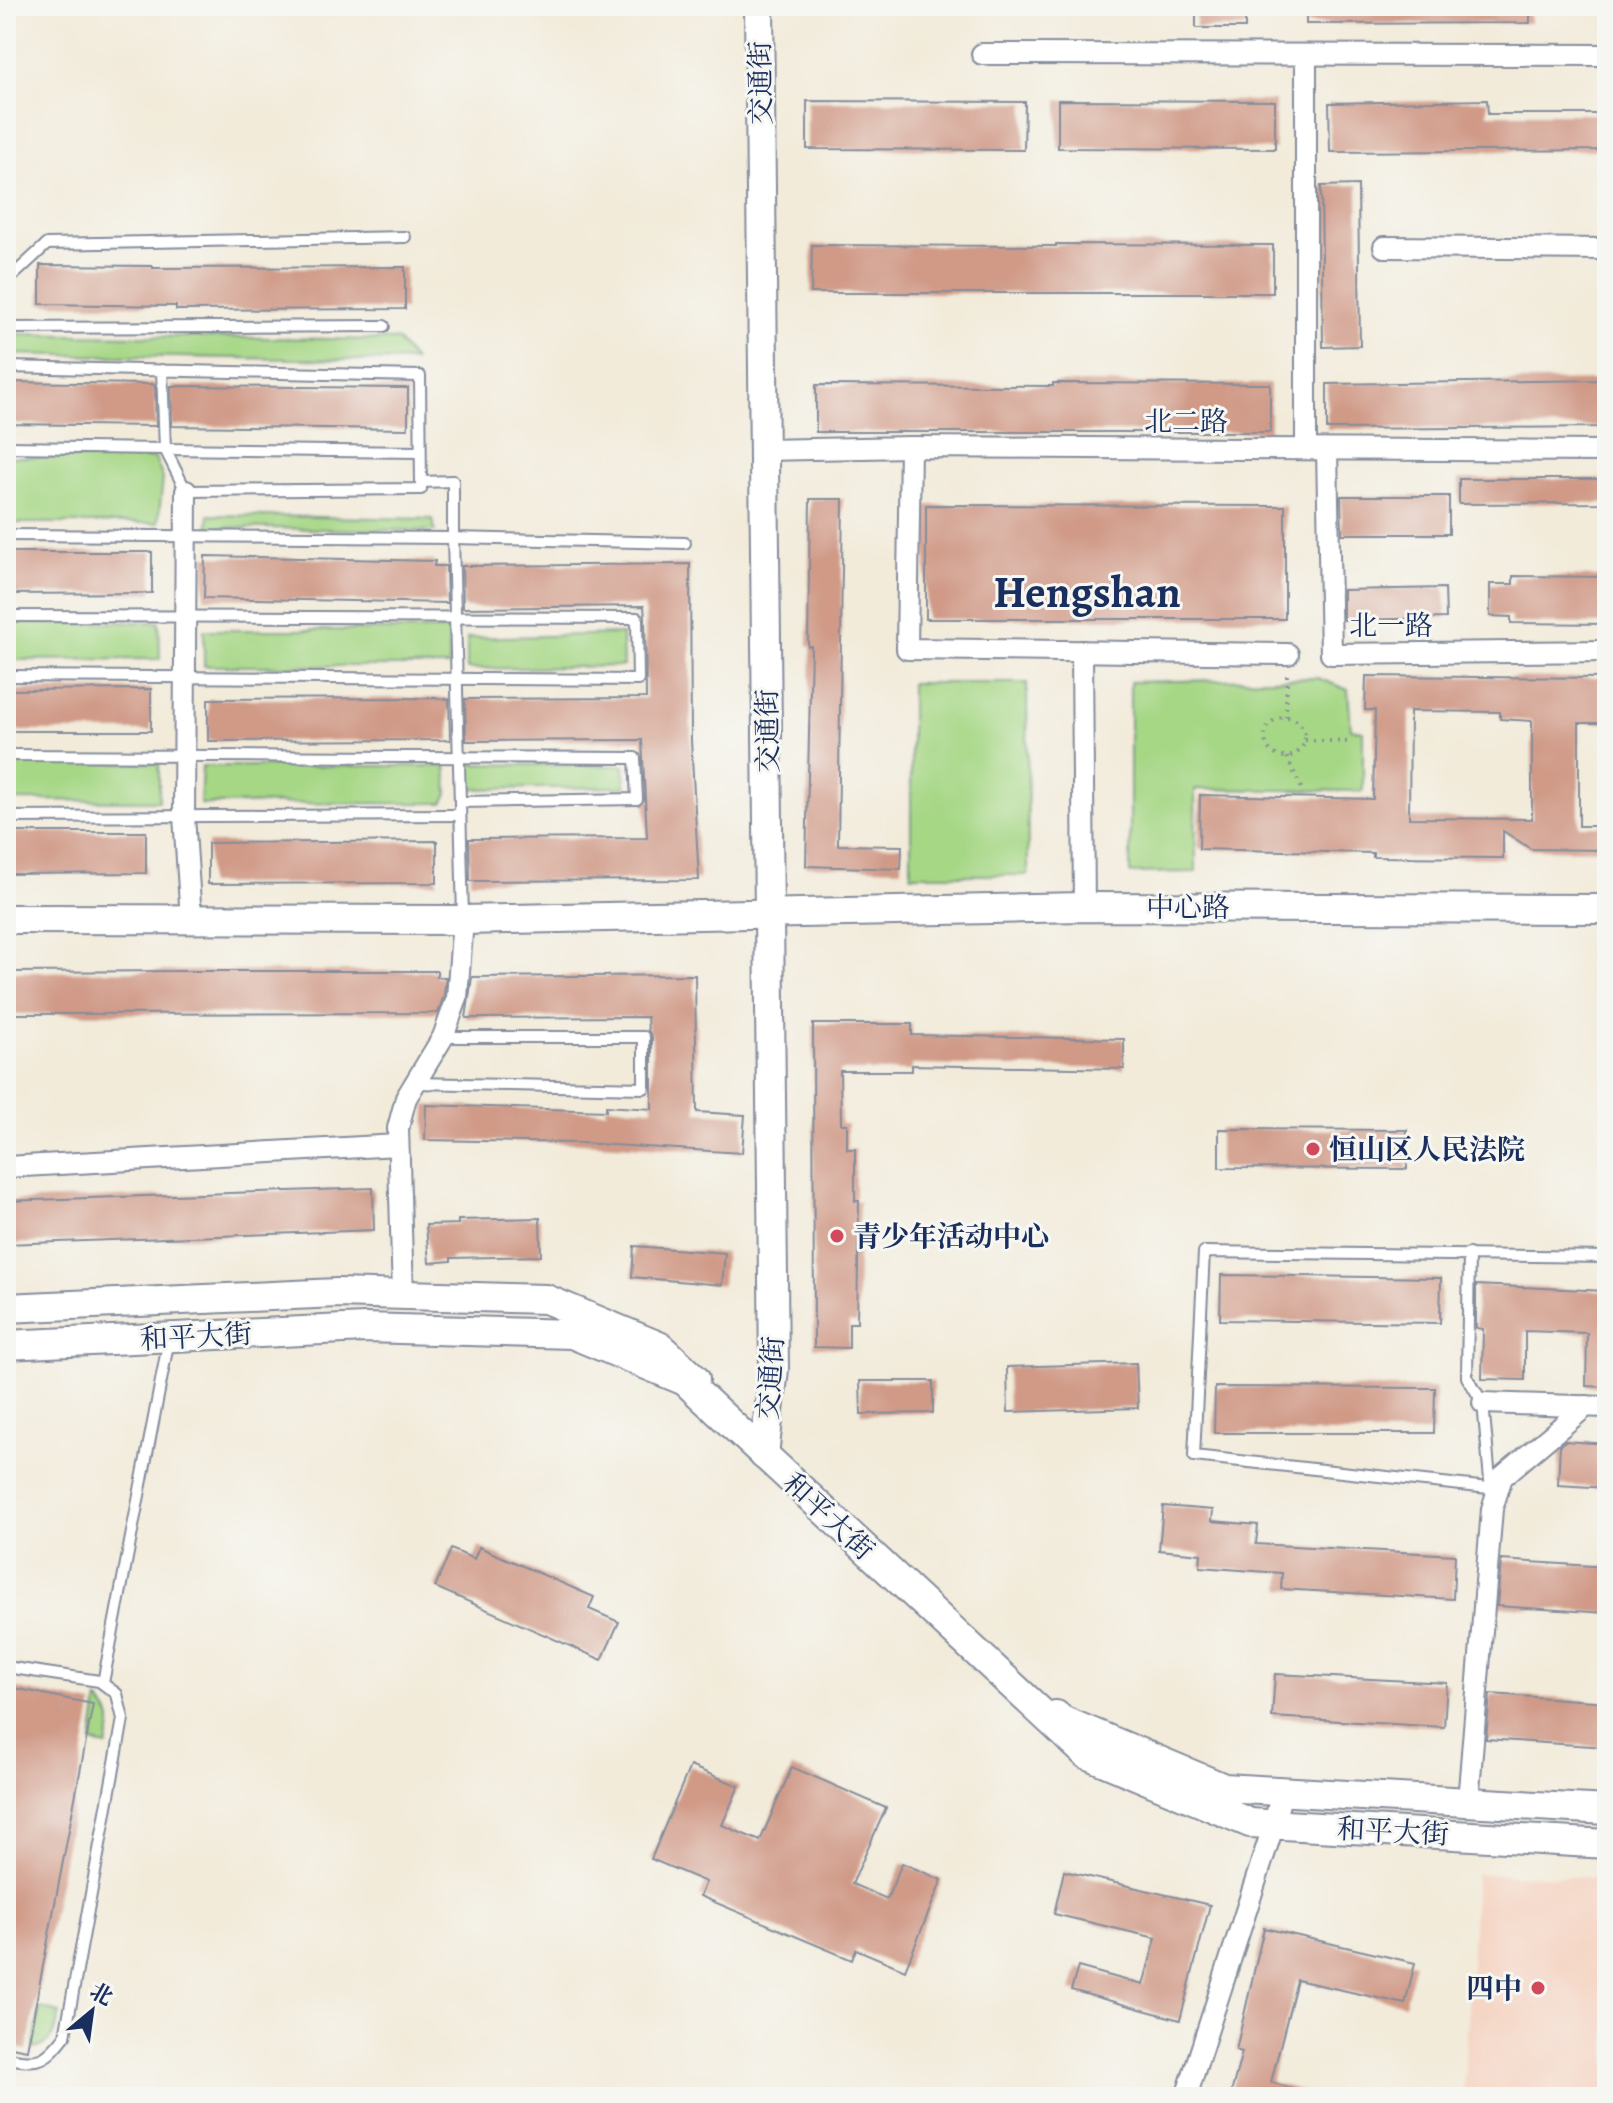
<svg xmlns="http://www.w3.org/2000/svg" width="1613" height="2103" viewBox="0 0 1613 2103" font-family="Alegreya,'Noto Serif SC',serif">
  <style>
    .built { fill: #f5d3c1 }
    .green { fill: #a6d785; stroke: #608372; stroke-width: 2 }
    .building { fill: #d09a87; fill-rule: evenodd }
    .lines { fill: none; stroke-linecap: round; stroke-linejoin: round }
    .lane-casing { stroke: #868d9c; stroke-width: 14 }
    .street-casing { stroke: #868d9c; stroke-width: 24 }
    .secondary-casing { stroke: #868d9c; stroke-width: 32 }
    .path { stroke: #868d9c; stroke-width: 4; stroke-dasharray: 2 6; stroke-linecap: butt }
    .lane { stroke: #fff; stroke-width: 10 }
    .street { stroke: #fff; stroke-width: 20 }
    .secondary { stroke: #fff; stroke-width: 28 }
    .poi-dot { fill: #d1495b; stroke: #f6f6f2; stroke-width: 3 }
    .labels { text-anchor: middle; stroke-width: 6; stroke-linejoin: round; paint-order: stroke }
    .street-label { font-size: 28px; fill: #1b2f5e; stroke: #f6f6f2 }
    .poi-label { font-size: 28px; font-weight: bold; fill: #1b2f5e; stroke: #f6f6f2; text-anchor: start }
    .town-label { font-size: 44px; font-weight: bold; fill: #1b2f5e; stroke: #f6f6f2 }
  </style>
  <rect width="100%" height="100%" fill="#f6f6f2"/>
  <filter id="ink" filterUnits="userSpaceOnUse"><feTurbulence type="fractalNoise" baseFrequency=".0125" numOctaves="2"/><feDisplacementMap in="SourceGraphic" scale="16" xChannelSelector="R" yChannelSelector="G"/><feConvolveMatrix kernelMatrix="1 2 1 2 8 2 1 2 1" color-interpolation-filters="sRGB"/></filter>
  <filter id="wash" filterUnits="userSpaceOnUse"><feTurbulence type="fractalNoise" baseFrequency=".006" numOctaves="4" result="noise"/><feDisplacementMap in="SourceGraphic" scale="32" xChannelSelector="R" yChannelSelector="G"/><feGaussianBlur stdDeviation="1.8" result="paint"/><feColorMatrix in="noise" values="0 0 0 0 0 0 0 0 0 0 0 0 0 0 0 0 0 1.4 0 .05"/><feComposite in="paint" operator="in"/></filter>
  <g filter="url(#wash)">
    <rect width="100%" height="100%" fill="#f2ebda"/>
    <path class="built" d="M 1476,1874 L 1607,1878 L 1607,2097 L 1463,2097 Z"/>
    <g class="green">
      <path d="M 6,334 L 397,340 L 414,361 L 6,354 Z"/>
      <path d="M 6,457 L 155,458 L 163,479 L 158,523 L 6,523 Z"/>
      <path d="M 209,515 L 433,519 L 435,531 L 208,527 Z"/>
      <path d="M 159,622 L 160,659 L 6,660 L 6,623 Z"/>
      <rect x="204" y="630" width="245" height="36"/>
      <path d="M 622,634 L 623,666 L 467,669 L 467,638 Z"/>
      <path d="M 1318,678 L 1348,690 L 1351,729 L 1363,731 L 1363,791 L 1195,789 L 1196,872 L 1130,873 L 1130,682 Z"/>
      <path d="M 911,683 L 1027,683 L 1028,875 L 911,875 Z"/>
      <path d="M 6,762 L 159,763 L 159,801 L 6,800 Z"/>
      <path d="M 465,764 L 624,766 L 625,787 L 465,789 Z"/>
      <path d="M 202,766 L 446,766 L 448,794 L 443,803 L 200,804 Z"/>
      <path d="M 98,1700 C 116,1718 112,1724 107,1746 L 92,1743 Z"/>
      <path d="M 40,2008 L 60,2013 C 56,2029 52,2047 33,2049 Z"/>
    </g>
    <g id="blocks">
      <g class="building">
        <rect x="1196" y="6" width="49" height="22"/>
        <path d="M 1306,6 L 1530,6 L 1530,23 L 1306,24 Z"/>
        <path d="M 1058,100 L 1275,101 L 1275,149 L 1058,148 Z"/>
        <path d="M 1487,100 L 1488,114 L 1607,114 L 1607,150 L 1330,152 L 1329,103 Z"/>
        <path d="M 807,101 L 1025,102 L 1024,150 L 807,149 Z"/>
        <path d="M 1358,185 L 1360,346 L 1323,347 L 1321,186 Z"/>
        <path d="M 1056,244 L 1273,245 L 1273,293 L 811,293 L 812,245 L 1056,246 Z"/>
        <path d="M 40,265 L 153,266 L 153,268 L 405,267 L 405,309 L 176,310 L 176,306 L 40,304 Z"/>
        <path d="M 1607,380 L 1607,427 L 1327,429 L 1327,384 Z"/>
        <path d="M 6,382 L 151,384 L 155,385 L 156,426 L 6,424 Z"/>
        <path d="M 1053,383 L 1270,384 L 1270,432 L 816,432 L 816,385 L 1053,386 Z"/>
        <path d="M 171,386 L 408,388 L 408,429 L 172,426 Z"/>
        <path d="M 1459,479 L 1607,479 L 1607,503 L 1459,504 Z"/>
        <path d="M 1341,496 L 1449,496 L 1449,534 L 1342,534 Z"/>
        <path d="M 810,499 L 843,499 L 838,845 L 902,846 L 901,869 L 806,866 L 811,646 L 808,646 Z"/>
        <path d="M 926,505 L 1285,506 L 1285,619 L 926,619 Z"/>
        <path d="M 6,552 L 152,552 L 152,593 L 6,594 Z"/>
        <path d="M 205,556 L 435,561 L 434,566 L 446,566 L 447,603 L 204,598 Z"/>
        <path d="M 690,564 L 691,740 L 699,880 L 470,881 L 469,839 L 647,838 L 642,740 L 466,741 L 465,699 L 646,698 L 645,618 L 644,606 L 463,608 L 462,566 Z"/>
        <path d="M 1513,576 L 1607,577 L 1607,624 L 1511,623 L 1511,617 L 1490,616 L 1490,584 L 1513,584 Z"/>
        <path d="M 1445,588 L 1446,618 L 1343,620 L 1343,590 Z"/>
        <path d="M 1366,676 L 1607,678 L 1607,723 L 1579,723 L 1579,826 L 1607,826 L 1607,850 L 1531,849 L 1503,831 L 1503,858 L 1373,857 L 1373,853 L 1199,849 L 1200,795 L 1373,799 L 1375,710 L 1365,710 ZM 1410,711 L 1500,712 L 1500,719 L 1532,721 L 1532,819 L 1409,818 Z"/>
        <path d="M 151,689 L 151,731 L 6,731 L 6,690 Z"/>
        <path d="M 437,698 L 449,699 L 450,740 L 208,741 L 208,699 Z"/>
        <path d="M 6,832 L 146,832 L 146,873 L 6,874 Z"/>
        <path d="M 437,841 L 437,883 L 208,884 L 208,843 Z"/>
        <path d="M 184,971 L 437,971 L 437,977 L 446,977 L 444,995 L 438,1013 L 6,1014 L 6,972 Z"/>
        <path d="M 695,975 L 697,1112 L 745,1115 L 742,1153 L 581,1143 L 425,1140 L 426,1105 L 606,1111 L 606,1106 L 652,1109 L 652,1037 L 648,1030 L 647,1017 L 466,1018 L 472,977 Z"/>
        <path d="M 813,1024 L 912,1024 L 912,1035 L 1124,1039 L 1124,1069 L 912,1065 L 912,1071 L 840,1071 L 841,1124 L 847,1124 L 847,1149 L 855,1149 L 855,1201 L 859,1201 L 857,1323 L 849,1323 L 849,1348 L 814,1347 Z"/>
        <path d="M 1219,1129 L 1407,1130 L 1407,1169 L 1219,1168 Z"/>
        <path d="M 373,1188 L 374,1230 L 6,1244 L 6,1201 Z"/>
        <path d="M 540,1218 L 541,1256 L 451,1258 L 451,1261 L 429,1263 L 426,1225 L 458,1224 L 458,1220 Z"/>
        <path d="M 634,1246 L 725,1253 L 722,1285 L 632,1277 Z"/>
        <path d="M 1221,1275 L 1441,1278 L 1440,1323 L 1220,1320 Z"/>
        <path d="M 1476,1285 L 1607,1291 L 1607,1387 L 1586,1386 L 1587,1333 L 1525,1331 L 1525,1380 L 1482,1379 L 1483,1329 L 1476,1328 Z"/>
        <path d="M 1136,1363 L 1138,1408 L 1008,1412 L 1007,1367 Z"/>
        <path d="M 860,1381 L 933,1381 L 933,1413 L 861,1414 Z"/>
        <path d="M 1215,1387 L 1435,1388 L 1434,1433 L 1214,1433 Z"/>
        <path d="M 1565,1441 L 1607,1444 L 1607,1488 L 1558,1485 L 1560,1445 Z"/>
        <path d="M 1163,1506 L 1213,1510 L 1212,1521 L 1258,1525 L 1256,1544 L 1455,1555 L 1453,1599 L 1281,1589 L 1282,1573 L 1200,1567 L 1201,1554 L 1159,1550 Z"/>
        <path d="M 479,1547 L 594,1597 L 589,1609 L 619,1622 L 602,1660 L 435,1587 L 451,1549 L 474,1559 Z"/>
        <path d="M 1501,1560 L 1607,1567 L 1607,1613 L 1497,1606 Z"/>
        <path d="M 1275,1674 L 1447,1683 L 1444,1727 L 1272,1717 Z"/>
        <path d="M 9,1687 L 93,1704 L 27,2050 L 6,2046 L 6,1702 Z"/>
        <path d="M 1490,1694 L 1607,1702 L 1607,1747 L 1486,1739 Z"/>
        <path d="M 690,1766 L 739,1786 L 722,1825 L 760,1841 L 792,1767 L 886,1808 L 852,1884 L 887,1899 L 902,1863 L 942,1880 L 905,1970 L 856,1949 L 852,1960 L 700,1896 L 706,1882 L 651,1859 Z"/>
        <path d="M 1064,1871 L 1210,1905 L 1180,2020 L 1071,1990 L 1078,1967 L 1143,1985 L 1156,1938 L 1054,1914 Z"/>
        <path d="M 1264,1928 L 1415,1963 L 1405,2004 L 1297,1980 L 1271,2082 L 1305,2092 L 1305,2097 L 1230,2097 L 1242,2052 L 1236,2050 Z"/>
      </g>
    </g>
  </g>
  <g filter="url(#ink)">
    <use href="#blocks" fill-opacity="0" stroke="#868d9c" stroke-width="2"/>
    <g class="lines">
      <defs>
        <g id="lane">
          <path d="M 6,282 L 47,244 L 405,237"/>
          <path d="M 6,328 L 384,326"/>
          <path d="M 6,367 L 420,376 L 421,489 L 186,491 L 165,449 L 162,370"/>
          <path d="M 6,447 L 420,452"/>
          <path d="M 421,482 L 453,481 L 453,538 L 685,543"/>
          <path d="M 6,535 L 453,538 L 463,917"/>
          <path d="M 6,616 L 637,618 L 638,680 L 6,676"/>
          <path d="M 6,755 L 635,758 L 637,799 L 460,802"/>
          <path d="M 6,817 L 460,815"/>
          <path d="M 415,1083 L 644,1088 L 644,1037 L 443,1037"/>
          <path d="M 1469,1254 L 1467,1377 L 1483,1403 L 1491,1491"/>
          <path d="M 1498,1489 L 1194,1456 L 1204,1252 L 1607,1257"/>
          <path d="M 6,1667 L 99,1681 L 117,1694 L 123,1719 L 65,2036 C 44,2063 39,2063 6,2058"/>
          <path d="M 103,1683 L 169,1339"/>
        </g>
        <g id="street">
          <path d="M 982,54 L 1607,55"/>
          <path d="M 1384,247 L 1607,249"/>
          <path d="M 910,447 L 907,649 L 1288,654"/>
          <path d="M 1306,449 L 1306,55"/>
          <path d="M 764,450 L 910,447 L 1607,451"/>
          <path d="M 1327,450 L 1331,654 L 1607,651"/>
          <path d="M 186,491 L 184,816 L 191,919"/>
          <path d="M 1082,651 L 1084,907"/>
          <path d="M 6,1167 L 398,1145"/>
          <path d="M 403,1295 L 398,1128 L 406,1098 L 443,1037 L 457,998 L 463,920"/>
          <path d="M 1483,1403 L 1607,1407"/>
          <path d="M 1468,1802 L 1492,1509 L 1502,1477 L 1586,1406"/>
          <path d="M 1186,2097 L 1274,1824 L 1282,1791"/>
        </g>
        <g id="secondary">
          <path d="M 759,6 L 774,1369 L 764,1455"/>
          <path d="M 6,919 L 463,920 L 1084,907 L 1607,909"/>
          <path d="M 6,1308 L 337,1293 L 546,1299 L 661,1347 L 695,1379"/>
          <path d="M 6,1345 L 365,1328 L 572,1334 L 685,1381 L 1086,1754 L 1250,1823 L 1607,1844"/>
          <path d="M 1056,1715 L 1062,1720 L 1224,1788 L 1607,1810"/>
        </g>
      </defs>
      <use href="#lane" class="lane-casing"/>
      <use href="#street" class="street-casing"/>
      <use href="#secondary" class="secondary-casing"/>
      <g class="path">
        <path d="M 1286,717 L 1287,673"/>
        <circle cx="1285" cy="737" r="20"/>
        <path d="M 1305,740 L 1352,742"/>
        <path d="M 1287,757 L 1302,790"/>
      </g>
      <use href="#lane" class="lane"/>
      <use href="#street" class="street"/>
      <use href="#secondary" class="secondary"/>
    </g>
  </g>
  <g class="poi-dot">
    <circle cx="1313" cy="1149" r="8"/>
    <circle cx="837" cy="1236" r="8"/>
    <circle cx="1538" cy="1988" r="8"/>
  </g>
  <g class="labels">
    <g class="street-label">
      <text transform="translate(760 83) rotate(-91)" y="10">交通街</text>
      <text x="1186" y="431">北二路</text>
      <text x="1391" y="635">北一路</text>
      <text transform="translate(767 731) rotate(-91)" y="10">交通街</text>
      <text x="1188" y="917">中心路</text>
      <text transform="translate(196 1336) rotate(-3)" y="10">和平大街</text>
      <text transform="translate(770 1378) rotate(-86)" y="10">交通街</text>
      <text transform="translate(829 1516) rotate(43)" y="10">和平大街</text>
      <text transform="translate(1393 1831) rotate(3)" y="10">和平大街</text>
    </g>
    <g class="poi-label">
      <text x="1329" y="1159">恒山区人民法院</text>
      <text x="853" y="1246">青少年活动中心</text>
      <text x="1522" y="1998" text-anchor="end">四中</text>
    </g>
    <g class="town-label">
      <text x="1087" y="607">Hengshan</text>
    </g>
  </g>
  <rect width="1613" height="2103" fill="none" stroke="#f6f6f2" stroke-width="32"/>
  <g transform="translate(92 2011) rotate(29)" stroke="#f6f6f2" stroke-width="6" paint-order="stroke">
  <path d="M0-6L14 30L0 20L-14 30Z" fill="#1b2f5e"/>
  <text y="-12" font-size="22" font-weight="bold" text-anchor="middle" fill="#1b2f5e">北</text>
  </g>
</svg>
